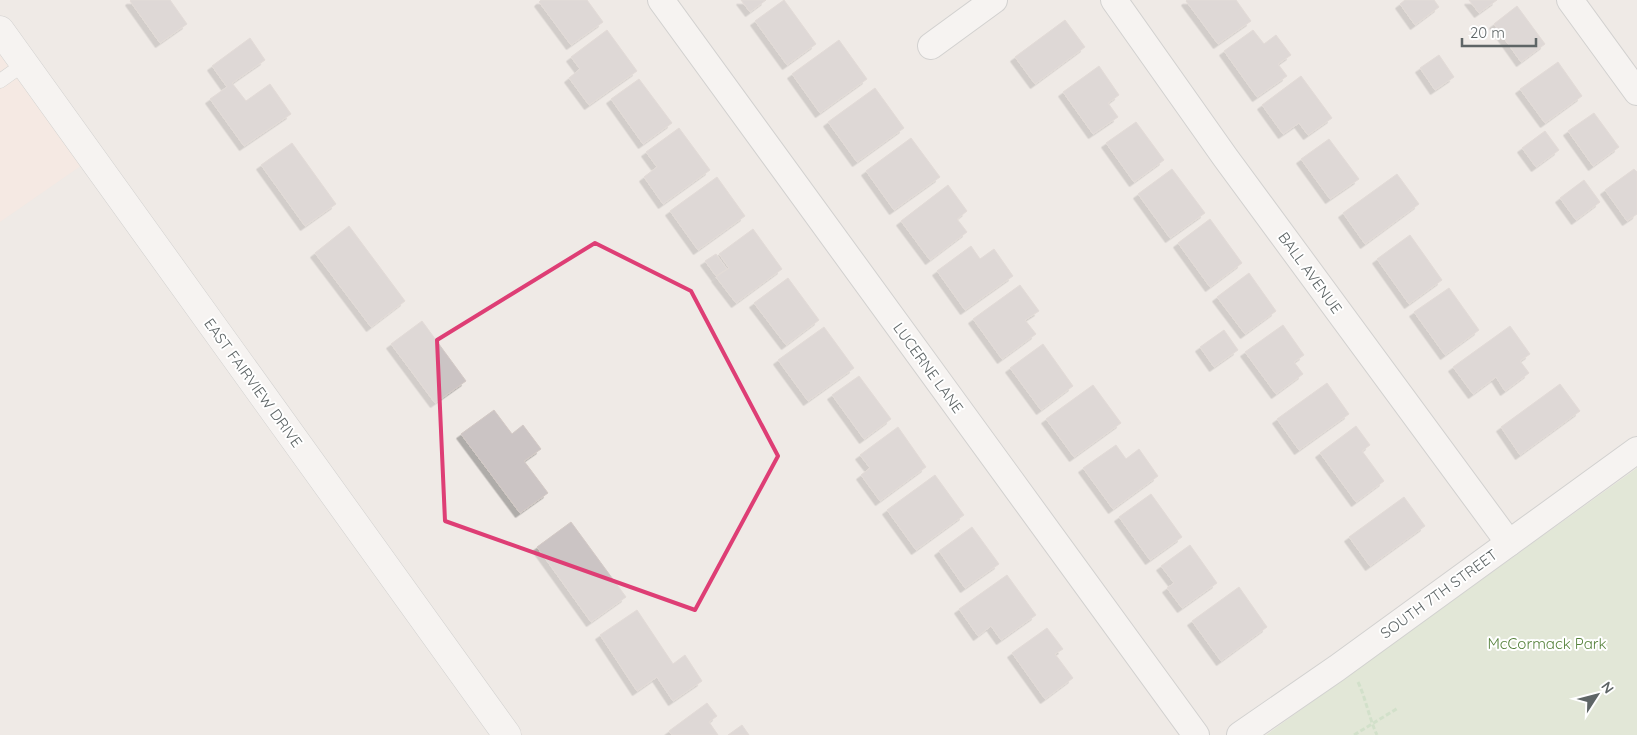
<svg xmlns="http://www.w3.org/2000/svg" width="1637" height="735" viewBox="0 0 1637 735" font-family="Quicksand,sans-serif">
  <style>
    .commercial { fill: #fce9df }
    .green { fill: #d2e5c5 }
    .building { fill: #cbc4c4; stroke: #d3c9c5; filter: url(#shadow) }
    .lines { fill: none; stroke-linecap: round; stroke-linejoin: round }
    .service-casing { stroke: #afb4b5; stroke-width: 15 }
    .minor-casing { stroke: #afb4b5; stroke-width: 28 }
    .tertiary-casing { stroke: #afb4b5; stroke-width: 29 }
    .path { stroke: #b0d6a9; stroke-width: 3; stroke-dasharray: 5 2.5; stroke-linecap: butt }
    .service { stroke: #fff; stroke-width: 14 }
    .minor { stroke: #fff; stroke-width: 26 }
    .tertiary { stroke: #fff; stroke-width: 28 }
    .marked { fill: none; stroke: #de3e75; stroke-width: 4; stroke-linejoin: round }
    .labels { text-anchor: middle; stroke-width: 4; stroke-linejoin: round; paint-order: stroke }
    .street-label { font-size: 15px; fill: #5e6566; stroke: #fff }
    .park-label { font-size: 15px; fill: #54803a; stroke: #fff }
  </style>
  <defs>
    <filter id="shadow"><feDropShadow dx="-4.5" dy="4.5" stdDeviation="0" flood-color="#0004"/></filter>
  </defs>
  <rect width="100%" height="100%" fill="#efeae6"/>
  <path class="commercial" d="M 0,47 L 85,163 L 0,222 Z"/>
  <path class="green" d="M 1637,468 L 1637,735 L 1266,735 Z"/>
  <g class="building">
    <path d="M 131,0 L 170,0 L 187,24 L 160,43 L 130,1 Z"/>
    <path d="M 541,0 L 587,0 L 603,22 L 571,45 L 539,2 Z"/>
    <path d="M 741,0 L 766,0 L 750,12 Z"/>
    <path d="M 784,0 L 816,44 L 787,65 L 755,21 Z"/>
    <path d="M 1187,0 L 1236,0 L 1251,21 L 1218,44 L 1186,1 Z"/>
    <path d="M 1405,0 L 1434,0 L 1439,7 L 1415,25 L 1400,4 Z"/>
    <path d="M 1469,0 L 1497,0 L 1479,13 Z"/>
    <path d="M 1517,6 L 1545,44 L 1521,62 L 1494,24 Z"/>
    <path d="M 1065,20 L 1085,47 L 1035,84 L 1015,57 Z"/>
    <path d="M 607,30 L 637,71 L 589,105 L 569,78 L 580,69 L 571,57 Z"/>
    <path d="M 1253,30 L 1264,44 L 1276,35 L 1291,55 L 1278,64 L 1287,76 L 1257,97 L 1224,51 Z"/>
    <path d="M 250,38 L 265,60 L 232,83 L 246,101 L 270,84 L 291,114 L 244,146 L 210,99 L 227,87 L 212,66 Z"/>
    <path d="M 839,40 L 867,79 L 820,113 L 792,74 Z"/>
    <path d="M 1439,55 L 1454,77 L 1435,90 L 1420,68 Z"/>
    <path d="M 1558,62 L 1582,96 L 1545,123 L 1520,89 Z"/>
    <path d="M 1099,66 L 1119,95 L 1108,103 L 1118,117 L 1093,134 L 1063,92 Z"/>
    <path d="M 1301,76 L 1332,118 L 1308,135 L 1299,123 L 1283,134 L 1262,105 Z"/>
    <path d="M 639,79 L 672,123 L 643,144 L 611,99 Z"/>
    <path d="M 875,88 L 904,128 L 857,162 L 828,122 Z"/>
    <path d="M 1594,113 L 1619,147 L 1593,166 L 1568,131 Z"/>
    <path d="M 1136,122 L 1164,160 L 1134,182 L 1106,143 Z"/>
    <path d="M 679,128 L 710,170 L 663,204 L 644,177 L 657,167 L 646,152 Z"/>
    <path d="M 1545,131 L 1559,150 L 1536,167 L 1522,148 Z"/>
    <path d="M 911,138 L 940,177 L 894,210 L 866,171 Z"/>
    <path d="M 1329,139 L 1359,179 L 1330,199 L 1301,159 Z"/>
    <path d="M 292,143 L 336,204 L 305,226 L 261,165 Z"/>
    <path d="M 1172,169 L 1205,213 L 1170,238 L 1138,194 Z"/>
    <path d="M 1634,169 L 1637,172 L 1637,214 L 1627,221 L 1605,190 Z"/>
    <path d="M 1397,174 L 1419,204 L 1365,244 L 1343,213 Z"/>
    <path d="M 717,177 L 745,216 L 698,250 L 670,211 Z"/>
    <path d="M 1584,180 L 1600,202 L 1576,220 L 1560,198 Z"/>
    <path d="M 948,185 L 967,211 L 957,219 L 967,232 L 930,260 L 901,221 Z"/>
    <path d="M 1210,219 L 1242,263 L 1210,287 L 1178,243 Z"/>
    <path d="M 349,226 L 405,301 L 371,327 L 315,253 Z"/>
    <path d="M 753,229 L 782,269 L 736,303 L 716,277 L 729,268 L 719,254 Z"/>
    <path d="M 1410,235 L 1442,280 L 1409,304 L 1377,259 Z"/>
    <path d="M 971,246 L 980,259 L 994,249 L 1013,276 L 965,310 L 937,271 Z"/>
    <path d="M 716,254 L 727,269 L 716,276 L 705,261 Z"/>
    <path d="M 1249,273 L 1276,311 L 1245,334 L 1217,297 Z"/>
    <path d="M 788,278 L 819,320 L 786,345 L 754,303 Z"/>
    <path d="M 1020,285 L 1039,311 L 1025,320 L 1036,334 L 1002,359 L 973,319 Z"/>
    <path d="M 1449,288 L 1479,330 L 1445,355 L 1414,312 Z"/>
    <path d="M 422,321 L 466,381 L 435,403 L 391,344 Z"/>
    <path d="M 1283,325 L 1304,355 L 1294,362 L 1303,374 L 1276,394 L 1245,352 Z"/>
    <path d="M 1510,326 L 1530,354 L 1520,361 L 1529,373 L 1505,391 L 1496,377 L 1473,394 L 1453,367 Z"/>
    <path d="M 824,327 L 854,368 L 808,401 L 778,360 Z"/>
    <path d="M 1224,330 L 1238,350 L 1214,367 L 1200,347 Z"/>
    <path d="M 1043,344 L 1073,386 L 1041,410 L 1010,368 Z"/>
    <path d="M 859,376 L 891,419 L 864,439 L 832,395 Z"/>
    <path d="M 1327,383 L 1349,414 L 1299,450 L 1277,419 Z"/>
    <path d="M 1560,384 L 1580,411 L 1520,455 L 1501,427 Z"/>
    <path d="M 1093,385 L 1121,423 L 1074,457 L 1046,419 Z"/>
    <path d="M 494,410 L 512,434 L 523,425 L 541,449 L 524,461 L 548,493 L 520,513 L 461,434 Z"/>
    <path d="M 1356,426 L 1370,445 L 1362,451 L 1384,481 L 1356,502 L 1320,453 Z"/>
    <path d="M 898,427 L 926,467 L 880,501 L 861,475 L 870,468 L 860,455 Z"/>
    <path d="M 1116,445 L 1126,459 L 1139,449 L 1158,476 L 1113,509 L 1083,468 Z"/>
    <path d="M 935,475 L 964,515 L 916,550 L 887,510 Z"/>
    <path d="M 1151,494 L 1182,537 L 1150,560 L 1119,517 Z"/>
    <path d="M 1404,497 L 1425,526 L 1370,566 L 1349,537 Z"/>
    <path d="M 571,522 L 626,597 L 591,622 L 537,547 Z"/>
    <path d="M 972,527 L 999,564 L 965,588 L 939,551 Z"/>
    <path d="M 1190,545 L 1217,583 L 1182,608 L 1167,588 L 1174,583 L 1161,566 Z"/>
    <path d="M 1007,575 L 1036,615 L 1001,640 L 991,626 L 978,636 L 959,609 Z"/>
    <path d="M 1239,587 L 1267,627 L 1221,661 L 1192,621 Z"/>
    <path d="M 637,610 L 673,664 L 685,655 L 702,681 L 673,701 L 657,677 L 637,691 L 600,635 Z"/>
    <path d="M 1047,628 L 1063,649 L 1055,654 L 1073,678 L 1045,699 L 1012,653 Z"/>
    <path d="M 707,703 L 717,716 L 709,722 L 718,735 L 672,735 L 669,731 Z"/>
    <path d="M 742,725 L 749,735 L 728,735 Z"/>
  </g>
  <g class="lines">
    <defs>
      <path id="service" d="M 0,81 L 24,64"/>
      <g id="minor">
        <path d="M 661,0 L 1196,735"/>
        <path d="M 1114,0 L 1225,157 L 1509,543"/>
        <path d="M 1570,0 L 1637,92"/>
        <path d="M 931,46 L 994,0"/>
        <path d="M 1240,735 L 1337,668 L 1637,450"/>
      </g>
      <path id="tertiary" d="M 0,30 L 507,735"/>
    </defs>
    <use href="#service" class="service-casing"/>
    <use href="#minor" class="minor-casing"/>
    <use href="#tertiary" class="tertiary-casing"/>
    <g class="path">
      <path d="M 1358,682 C 1366,699 1369,718 1377,735"/>
      <path d="M 1354,735 L 1398,708"/>
    </g>
    <use href="#service" class="service"/>
    <use href="#minor" class="minor"/>
    <use href="#tertiary" class="tertiary"/>
  </g>
  <path d="M0 0H1637V735H0ZM 595,243 L 691,291 L 778,456 L 695,610 L 445,521 L 437,340 Z" fill="#efeae6" fill-opacity=".55" fill-rule="evenodd"/>
  <path class="marked" d="M 595,243 L 691,291 L 778,456 L 695,610 L 445,521 L 437,340 Z"/>
  <g class="labels">
    <g class="street-label">
      <text transform="translate(1310 273) rotate(54)" y="5">BALL AVENUE</text>
      <text transform="translate(928 368) rotate(54)" y="5">LUCERNE LANE</text>
      <text transform="translate(253 383) rotate(54)" y="5">EAST FAIRVIEW DRIVE</text>
      <text transform="translate(1439 594) rotate(-36)" y="5">SOUTH 7TH STREET</text>
    </g>
    <g class="park-label">
      <text x="1547" y="649">McCormack Park</text>
    </g>
  </g>
  <g transform="translate(1597 695) rotate(54)" stroke="#ffffff" stroke-width="4" paint-order="stroke">
  <path d="M0-4L9 19L0 12L-9 19Z" fill="#5e6566"/>
  <text y="-8" font-size="14" font-weight="bold" text-anchor="middle" fill="#5e6566">N</text>
  </g>
  <path d="M1462 38v8h74v-8" fill="none" stroke="#5e6566" stroke-width="2.5"/>
  <text x="1470" y="38" font-size="15" fill="#5e6566" stroke="#ffffff" stroke-width="4" paint-order="stroke">20 m</text>
</svg>
